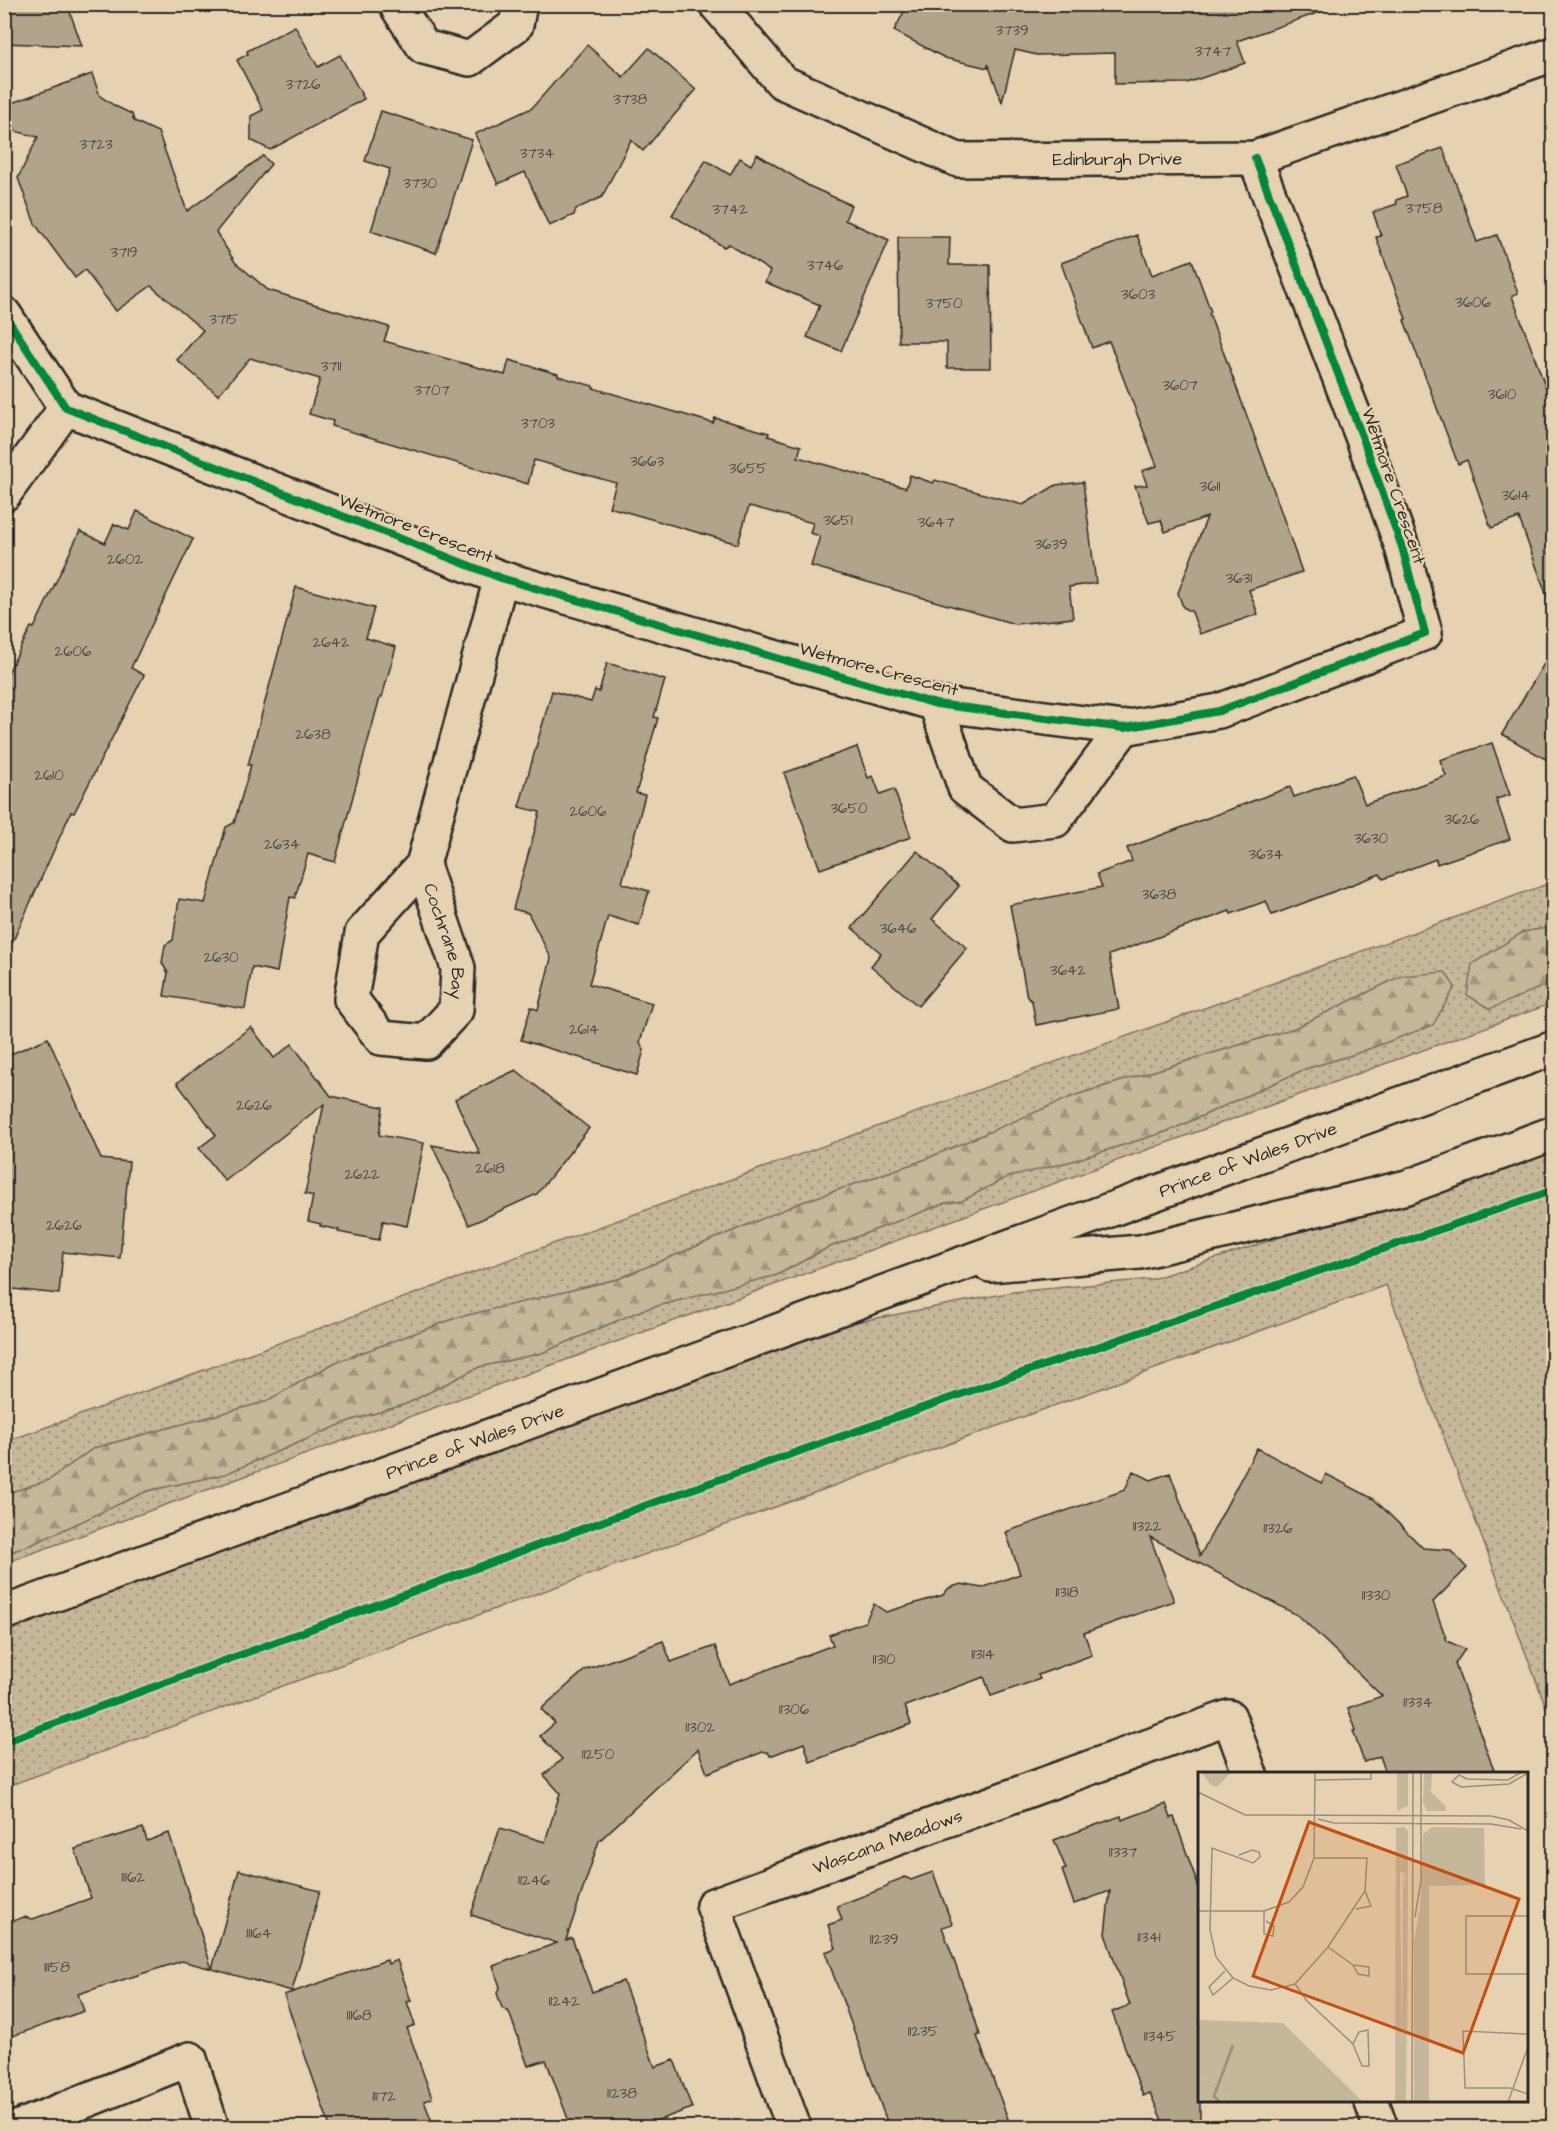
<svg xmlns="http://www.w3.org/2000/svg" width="1558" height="2132" viewBox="0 0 1558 2132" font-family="'Architects Daughter',sans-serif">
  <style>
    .grass { fill: url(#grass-dots); stroke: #797162; stroke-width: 1.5 }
    .forest { fill: url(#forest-firs); stroke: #797162; stroke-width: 1.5 }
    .building { fill: #b2a48b; stroke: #2b2b2b; stroke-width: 1.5 }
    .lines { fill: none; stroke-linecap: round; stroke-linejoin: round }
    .minor-casing { stroke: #2b2b2b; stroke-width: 38 }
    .major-casing { stroke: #2b2b2b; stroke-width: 38 }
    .minor { stroke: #e6d2b0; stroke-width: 33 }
    .major { stroke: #e6d2b0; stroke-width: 33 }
    .cycleway-casing { stroke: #e6d2b0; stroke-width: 11 }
    .cycleway { stroke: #00873e; stroke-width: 8 }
    .labels { text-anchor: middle; stroke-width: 5; stroke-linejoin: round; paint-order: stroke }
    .number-label { font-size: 15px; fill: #4d4943 }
    .street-label { font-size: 18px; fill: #2b2b2b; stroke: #e6d2b0 }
    .inset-river { fill: none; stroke: #9f927d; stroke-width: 3 }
    .inset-road { fill: none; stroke: #9b8f7b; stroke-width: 1.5 }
    .view { fill: #c25012; fill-opacity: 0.15; stroke: #c25012; stroke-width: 3 }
    .inset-edge { fill: none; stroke: #2b2b2b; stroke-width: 3 }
  </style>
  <defs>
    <pattern id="grass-dots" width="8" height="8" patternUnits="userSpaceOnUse" patternTransform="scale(1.5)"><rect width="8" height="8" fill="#c7b79a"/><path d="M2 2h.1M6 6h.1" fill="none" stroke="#a2957e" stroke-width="1.8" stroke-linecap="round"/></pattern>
    <pattern id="forest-firs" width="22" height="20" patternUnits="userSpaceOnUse" patternTransform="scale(1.5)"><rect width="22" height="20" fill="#c7b79a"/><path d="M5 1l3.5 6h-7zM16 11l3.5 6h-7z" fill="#a2957e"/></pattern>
  </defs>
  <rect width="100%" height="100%" fill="#e6d2b0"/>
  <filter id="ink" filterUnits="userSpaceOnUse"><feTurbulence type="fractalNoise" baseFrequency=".0167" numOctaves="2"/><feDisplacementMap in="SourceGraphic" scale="12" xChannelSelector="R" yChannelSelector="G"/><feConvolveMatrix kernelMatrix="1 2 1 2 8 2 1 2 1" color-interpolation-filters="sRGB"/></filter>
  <g filter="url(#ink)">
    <g class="grass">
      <path d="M 1553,882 L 1553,927 L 1523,932 L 1533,990 L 1553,982 L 1553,1003 L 5,1563 L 5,1554 L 35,1543 L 147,1491 L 225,1474 L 349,1421 L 406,1404 L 479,1367 L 542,1353 L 642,1310 L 777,1275 L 827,1248 L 945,1203 L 962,1200 L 1005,1178 L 1072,1161 L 1171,1130 L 1305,1069 L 1355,1054 L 1432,1025 L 1401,976 L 1295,1028 L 1076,1095 L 921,1161 L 800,1203 L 618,1279 L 456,1318 L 334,1363 L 265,1402 L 94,1448 L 49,1480 L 5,1494 L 5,1442 Z"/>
      <path d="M 1553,1149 L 1553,1725 L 1386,1285 L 5,1787 L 5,1628 L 836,1326 L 1013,1292 L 1152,1279 Z"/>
    </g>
    <g class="forest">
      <path d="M 1553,927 L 1553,982 L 1490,1009 L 1467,995 L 1472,964 L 1523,932 Z"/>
      <path d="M 1445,972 L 1455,987 L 1433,1025 L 1355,1054 L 1305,1069 L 1171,1130 L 1072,1161 L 1005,1178 L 962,1201 L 945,1203 L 827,1248 L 777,1275 L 642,1310 L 542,1353 L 479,1367 L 406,1404 L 349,1421 L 225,1474 L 147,1491 L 35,1543 L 5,1554 L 5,1494 L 49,1480 L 94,1448 L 265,1402 L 334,1363 L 456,1318 L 618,1279 L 800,1203 L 921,1161 L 1076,1095 L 1295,1028 L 1401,976 Z"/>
    </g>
    <g class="building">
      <path d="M 4,4 L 67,4 L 82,46 L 4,43 Z"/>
      <path d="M 908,4 L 1325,4 L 1326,10 L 1237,41 L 1245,63 L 1187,83 L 1115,84 L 1115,53 L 1037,55 L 1015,50 L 1002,102 L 988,64 L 988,68 L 945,58 L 894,31 Z"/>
      <path d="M 295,26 L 318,67 L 340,55 L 364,99 L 270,150 L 251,140 L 251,116 L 263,110 L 237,60 L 248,54 L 247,51 Z"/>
      <path d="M 587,45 L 623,77 L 649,48 L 696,90 L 643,151 L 631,140 L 602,197 L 576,209 L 574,215 L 549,226 L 525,172 L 498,184 L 475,134 L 532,108 Z"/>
      <path d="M 92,74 L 100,96 L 115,106 L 132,114 L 134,121 L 158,132 L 187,211 L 263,156 L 271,164 L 216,232 L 235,262 L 268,290 L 389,327 L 384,341 L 505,375 L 509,360 L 558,374 L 558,376 L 593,386 L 593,388 L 713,423 L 715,418 L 769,433 L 768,436 L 801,446 L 798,457 L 906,488 L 910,475 L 933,483 L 935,480 L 1023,505 L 1056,485 L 1083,482 L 1096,583 L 1069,587 L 1073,618 L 1015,624 L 811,566 L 820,536 L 810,533 L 813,523 L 749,506 L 738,544 L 609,507 L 616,483 L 534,460 L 528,484 L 332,426 L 333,421 L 309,414 L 320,379 L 250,358 L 218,395 L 177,360 L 203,330 L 151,286 L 116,311 L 85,270 L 75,278 L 35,224 L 18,178 L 38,137 L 15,131 L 6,105 Z"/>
      <path d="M 381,111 L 472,140 L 436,253 L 371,231 L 390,169 L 365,161 Z"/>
      <path d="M 1443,148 L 1477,242 L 1497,235 L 1518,293 L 1512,296 L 1554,410 L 1554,601 L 1549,602 L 1519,518 L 1491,528 L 1467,460 L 1458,464 L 1404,320 L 1406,319 L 1376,237 L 1381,236 L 1373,212 L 1397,204 L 1396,200 L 1407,196 L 1396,164 Z"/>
      <path d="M 757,154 L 809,186 L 851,205 L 845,220 L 889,240 L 841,351 L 807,337 L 820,305 L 765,282 L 770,271 L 729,244 L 724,247 L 672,215 L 706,160 L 730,175 L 740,158 L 751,165 Z"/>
      <path d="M 1137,235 L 1152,275 L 1192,260 L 1211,312 L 1209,313 L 1265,465 L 1302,572 L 1249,590 L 1258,614 L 1200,634 L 1192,612 L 1183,607 L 1178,593 L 1207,517 L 1165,532 L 1161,520 L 1149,523 L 1135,486 L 1147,485 L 1142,471 L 1157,466 L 1109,341 L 1092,348 L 1061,263 Z"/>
      <path d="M 898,237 L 950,237 L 949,265 L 990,265 L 991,368 L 947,368 L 947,342 L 899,342 Z"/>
      <path d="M 137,511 L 193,539 L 131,668 L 144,675 L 74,813 L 71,812 L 4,961 L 4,681 L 31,627 L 34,628 L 80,531 L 105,543 L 114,524 L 129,530 Z"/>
      <path d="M 296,587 L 374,608 L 366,638 L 396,647 L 382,697 L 380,697 L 335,862 L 308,854 L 295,898 L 290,897 L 277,972 L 252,967 L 245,1009 L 164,996 L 168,973 L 162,963 L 165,945 L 173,940 L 179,899 L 205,903 L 226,827 L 234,823 L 251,765 L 248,765 Z"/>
      <path d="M 1554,647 L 1554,764 L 1502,734 Z"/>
      <path d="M 607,663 L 665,680 L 654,717 L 658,718 L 636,793 L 645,795 L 622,883 L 649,891 L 639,925 L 608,916 L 589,984 L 652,1003 L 640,1042 L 644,1050 L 637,1075 L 521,1040 L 531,1007 L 538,1010 L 551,958 L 528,913 L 513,909 L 540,812 L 519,807 L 552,691 L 591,702 L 595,690 L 599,692 Z"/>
      <path d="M 1492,743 L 1510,795 L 1496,799 L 1510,839 L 1437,864 L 1436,859 L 1383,879 L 1380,874 L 1272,915 L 1266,901 L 1231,914 L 1230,911 L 1109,955 L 1119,1009 L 1036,1025 L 1032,1001 L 1027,997 L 1010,905 L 1102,887 L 1097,874 L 1132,861 L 1127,848 L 1290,787 L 1294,797 L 1353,775 L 1365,804 L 1446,776 L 1440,760 Z"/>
      <path d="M 857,747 L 868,778 L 873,776 L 880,794 L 894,789 L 911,837 L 820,869 L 784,773 Z"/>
      <path d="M 917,851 L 959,886 L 932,919 L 967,948 L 918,1006 L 871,966 L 881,953 L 852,928 Z"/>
      <path d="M 251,1027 L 274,1058 L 292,1044 L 331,1096 L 383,1107 L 379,1135 L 424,1143 L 407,1226 L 383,1221 L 379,1240 L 338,1232 L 339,1230 L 320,1226 L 321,1224 L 308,1221 L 313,1196 L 305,1194 L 324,1104 L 225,1181 L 199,1148 L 216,1135 L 177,1083 Z"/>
      <path d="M 48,1038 L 101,1159 L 129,1162 L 120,1258 L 63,1252 L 59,1294 L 4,1288 L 4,1057 Z"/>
      <path d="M 516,1070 L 589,1128 L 537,1194 L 469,1225 L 432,1145 L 480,1154 L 455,1099 Z"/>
      <path d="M 1257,1448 L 1322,1483 L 1326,1474 L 1374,1499 L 1423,1548 L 1450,1550 L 1467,1568 L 1433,1602 L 1447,1641 L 1465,1649 L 1455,1664 L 1495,1773 L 1386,1773 L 1380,1756 L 1364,1762 L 1353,1731 L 1356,1730 L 1348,1708 L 1382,1696 L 1299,1616 L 1150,1537 L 1174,1601 L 1084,1633 L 1092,1655 L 1038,1675 L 1040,1679 L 991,1696 L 984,1677 L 905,1706 L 911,1724 L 810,1762 L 804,1743 L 770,1756 L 768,1752 L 763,1752 L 707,1773 L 698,1749 L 599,1841 L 566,1940 L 572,1938 L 592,1992 L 623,1981 L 655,2067 L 674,2060 L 692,2108 L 639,2127 L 571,2127 L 546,2060 L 528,2066 L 509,2012 L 502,2008 L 497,1993 L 500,1987 L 493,1966 L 557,1943 L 471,1915 L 500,1828 L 545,1842 L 560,1793 L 544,1775 L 562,1759 L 540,1736 L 555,1723 L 541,1709 L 585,1670 L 663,1641 L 671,1662 L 715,1646 L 729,1684 L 833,1645 L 829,1635 L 865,1622 L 874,1604 L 886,1612 L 943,1595 L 949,1588 L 961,1584 L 982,1588 L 1020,1574 L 1006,1532 L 1125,1490 L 1133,1471 L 1151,1480 L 1170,1473 L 1200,1556 Z"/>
      <path d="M 1166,1804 L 1171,1818 L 1174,1817 L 1200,1891 L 1200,2127 L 1165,2127 L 1150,2093 L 1143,2096 L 1112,2012 L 1130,2005 L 1105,1934 L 1110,1891 L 1074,1904 L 1062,1870 L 1066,1869 L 1054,1840 L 1121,1816 L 1122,1820 Z"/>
      <path d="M 143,1828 L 147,1841 L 169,1833 L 212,1969 L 182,1961 L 78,1994 L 84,2011 L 4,2039 L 4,1924 L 24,1917 L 33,1919 L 91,1898 L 75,1849 Z"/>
      <path d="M 239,1870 L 320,1891 L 292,1991 L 212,1969 Z"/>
      <path d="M 933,1872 L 952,1924 L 942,1927 L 974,2016 L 980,2035 L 977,2036 L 1011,2127 L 889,2127 L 825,1952 L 836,1948 L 828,1925 L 842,1920 L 837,1906 L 887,1887 L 890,1883 L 905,1877 L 911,1880 Z"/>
      <path d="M 387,1960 L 388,1964 L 397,1960 L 411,2001 L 407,2002 L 415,2025 L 407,2028 L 432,2098 L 424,2101 L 434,2127 L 330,2127 L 284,1995 Z"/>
    </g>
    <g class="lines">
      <defs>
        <g id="minor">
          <path d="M 399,4 L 398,8 L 424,47 L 470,59 L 516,25 L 520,4"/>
          <path id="s1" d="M 716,4 L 782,82 L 958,160 L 1255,158 L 1554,54"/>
          <path d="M 4,314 L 66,408 L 501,578 L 936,704 L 1124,728 L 1219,711 L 1425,633 L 1402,547 L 1362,436 L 1255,158"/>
          <path d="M 4,494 L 66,408"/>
          <path d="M 936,704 L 965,788 L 1013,825 L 1055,820 L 1124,728"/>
          <path id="s2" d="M 423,865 L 458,968 L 456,1010 L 426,1042 L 381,1038 L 351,999 L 362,933 L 423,865 L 501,578"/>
          <path d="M 1371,2100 L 1381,2128"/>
          <path d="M 17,2128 L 190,2059 L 212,2128"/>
          <path id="s3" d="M 794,2128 L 713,1905 L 1229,1717 L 1250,1774"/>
        </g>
        <g id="major">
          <path d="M 990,1265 L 1140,1252 L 1407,1187 L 1554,1133"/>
          <path id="s4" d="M 4,1613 L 1554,1048"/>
        </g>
      </defs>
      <use href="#minor" class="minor-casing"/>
      <use href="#major" class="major-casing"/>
      <use href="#minor" class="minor"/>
      <use href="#major" class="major"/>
      <defs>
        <g id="cycleway">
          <path d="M 4,314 L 66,408 L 501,578 L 936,704 L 1124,728 L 1219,711 L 1425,633 L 1402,547 L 1362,436 L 1255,158"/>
          <path d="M 4,1742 L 658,1501 L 1013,1376 L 1554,1190"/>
        </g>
      </defs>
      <use href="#cycleway" class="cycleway-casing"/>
      <use href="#cycleway" class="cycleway"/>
    </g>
  </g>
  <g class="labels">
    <g class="number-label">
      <text x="1012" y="35">3739</text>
      <text x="1213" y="56">3747</text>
      <text x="303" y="89">3726</text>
      <text x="630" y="104">3738</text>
      <text x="96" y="149">3723</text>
      <text x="537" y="158">3734</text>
      <text x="420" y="188">3730</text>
      <text x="1424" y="213">3758</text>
      <text x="730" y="214">3742</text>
      <text x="124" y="257">3719</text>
      <text x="825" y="270">3746</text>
      <text x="1138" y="299">3603</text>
      <text x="1473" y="307">3606</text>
      <text x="944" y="308">3750</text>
      <text x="224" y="324">3715</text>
      <text x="331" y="371">3711</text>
      <text x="1180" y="390">3607</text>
      <text x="432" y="395">3707</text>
      <text x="1502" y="399">3610</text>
      <text x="538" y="428">3703</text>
      <text x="647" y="466">3663</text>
      <text x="748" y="473">3655</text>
      <text x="1210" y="491">3611</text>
      <text x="1516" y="500">3614</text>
      <text x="838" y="525">3651</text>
      <text x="936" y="527">3647</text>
      <text x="1051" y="549">3639</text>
      <text x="125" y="564">2602</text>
      <text x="1239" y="583">3631</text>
      <text x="331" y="647">2642</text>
      <text x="73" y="656">2606</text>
      <text x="313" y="739">2638</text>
      <text x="49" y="780">2610</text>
      <text x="849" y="813">3650</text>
      <text x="588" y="816">2606</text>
      <text x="1462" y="824">3626</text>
      <text x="1371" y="843">3630</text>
      <text x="282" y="849">2634</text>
      <text x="1266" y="859">3634</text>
      <text x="1159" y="899">3638</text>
      <text x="898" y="933">3646</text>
      <text x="221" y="962">2630</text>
      <text x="1068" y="975">3642</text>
      <text x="584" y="1034">2614</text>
      <text x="254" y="1110">2626</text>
      <text x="490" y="1173">2618</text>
      <text x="362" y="1179">2622</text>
      <text x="64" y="1230">2626</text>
      <text x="1147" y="1531">11322</text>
      <text x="1278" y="1533">11326</text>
      <text x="1067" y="1597">11318</text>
      <text x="1376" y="1600">11330</text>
      <text x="983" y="1659">11314</text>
      <text x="884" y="1664">11310</text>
      <text x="1418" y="1707">11334</text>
      <text x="794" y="1714">11306</text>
      <text x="700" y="1732">11302</text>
      <text x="598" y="1759">11250</text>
      <text x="1123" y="1857">11337</text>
      <text x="133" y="1882">11162</text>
      <text x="534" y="1885">11246</text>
      <text x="259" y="1938">11164</text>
      <text x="1149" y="1942">11341</text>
      <text x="884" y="1944">11239</text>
      <text x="57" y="1972">11158</text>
      <text x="564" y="2006">11242</text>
      <text x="359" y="2020">11168</text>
      <text x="923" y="2036">11235</text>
      <text x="1160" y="2041">11345</text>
      <text x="622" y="2098">11238</text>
      <text x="384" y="2101">11172</text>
    </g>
    <g class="street-label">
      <text dy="6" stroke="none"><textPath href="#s1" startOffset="454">Edinburgh Drive</textPath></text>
      <text transform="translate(1394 486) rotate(71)" y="6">Wetmore Crescent</text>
      <text transform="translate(416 528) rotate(21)" y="6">Wetmore Crescent</text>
      <text transform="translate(879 669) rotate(15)" y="6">Wetmore Crescent</text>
      <text dy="6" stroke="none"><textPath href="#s2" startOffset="80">Cochrane Bay</textPath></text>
      <text dy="6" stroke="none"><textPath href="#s4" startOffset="1324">Prince of Wales Drive</textPath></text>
      <text dy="6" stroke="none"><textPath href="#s4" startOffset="501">Prince of Wales Drive</textPath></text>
      <text dy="6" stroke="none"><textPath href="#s3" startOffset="423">Wascana Meadows</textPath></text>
    </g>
  </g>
  <g transform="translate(1198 1772)">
    <rect width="330" height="330" fill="#e6d2b0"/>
    <path d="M 199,0 L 210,0 L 210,34 L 199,39 ZM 226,0 L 234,0 L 233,20 L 248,34 L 247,39 L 229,39 L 225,31 ZM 206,55 L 210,59 L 209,330 L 207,100 L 202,101 L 204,278 L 202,330 L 197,330 L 198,56 ZM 234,55 L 286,56 L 287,113 L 231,114 L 231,330 L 216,330 L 216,169 L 222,136 L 225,62 ZM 0,305 L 16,310 L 34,330 L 0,330 Z" fill="#c7b79a"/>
    <path d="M 204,59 L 209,74 L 206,95 L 202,87 L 201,62 ZM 205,96 L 208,129 L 208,330 L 202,330 L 200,314 L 204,278 Z" fill="#c7b79a"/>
    <path d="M 3,0 L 33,0 L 20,14 L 14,14 ZM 0,248 L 85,251 L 165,330 L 34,330 L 16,310 L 0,305 Z" fill="#c7b79a"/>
    <path class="inset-river" d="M 22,330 L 16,324 L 35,273"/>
    <path class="inset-road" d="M 324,0 L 310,8 L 269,7 L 261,3 L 254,10 L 263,15 L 311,12 L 330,1M 117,8 L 173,7 L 173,0M 0,20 L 47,43 L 293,44 L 311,48 L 330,59M 120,47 L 136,51 L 293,52 L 323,57M 41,83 L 54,78 L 61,80 L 62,85 L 55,91 L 14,76 L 12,158 L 18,185 L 35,206 L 51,214 L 73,218 L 97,212 L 130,175 L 167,119 L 169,86 L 116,86M 158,137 L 173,134 L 167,119M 0,139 L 66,139 L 91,130 L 105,115 L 116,86 L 117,0M 66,139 L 66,162 L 75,164 L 76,154 L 68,149M 330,144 L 268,144 L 268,202 L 330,202M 217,145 L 223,108 L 223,0M 130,175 L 155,193 L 160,202 L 171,204 L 171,195 L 155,193M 27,199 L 11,215 L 15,223 L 35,206M 97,212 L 109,229 L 155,272 L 164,294 L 171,294 L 170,258 L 161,260 L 155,272M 330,262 L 265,259 L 267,316 L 312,316 L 330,322M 214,330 L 215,0M 310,330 L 330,275"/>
    <path class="view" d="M 111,50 L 321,127 L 265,281 L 55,204 Z"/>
    <rect width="330" height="330" class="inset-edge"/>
  </g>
  <rect width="1558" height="2132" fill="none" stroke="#e6d2b0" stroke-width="24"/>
  <rect x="12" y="12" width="1534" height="2108" fill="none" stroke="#2b2b2b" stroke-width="2" filter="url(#ink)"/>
</svg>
